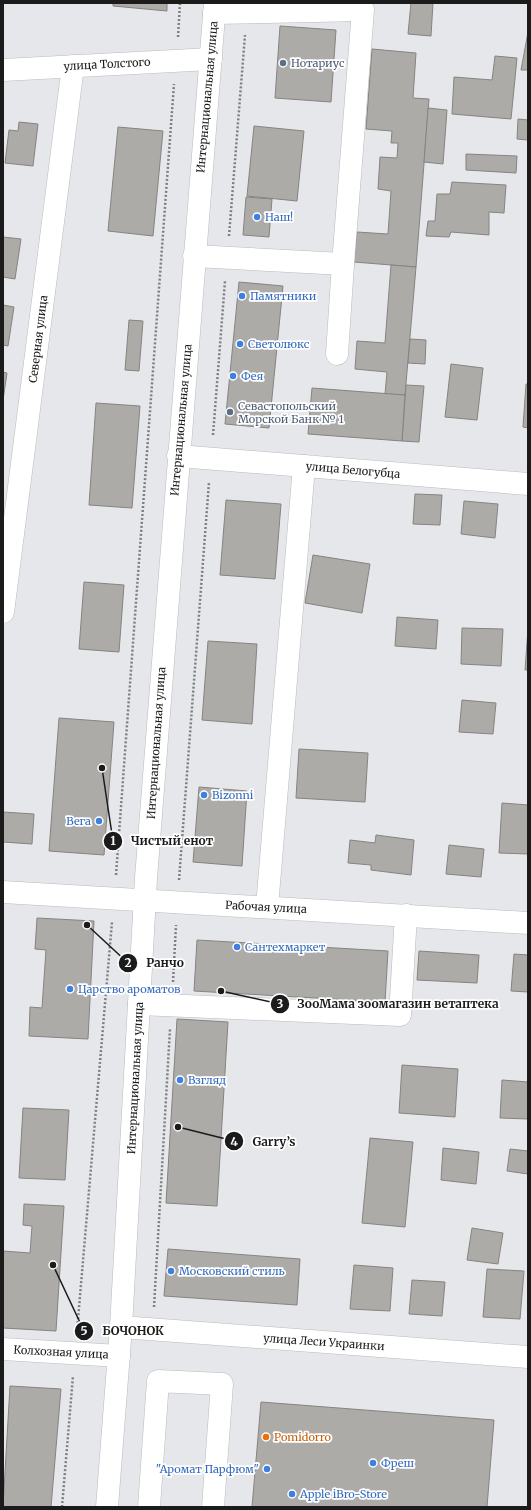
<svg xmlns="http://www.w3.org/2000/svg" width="531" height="1510" viewBox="0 0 531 1510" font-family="Merriweather,serif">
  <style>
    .building { fill: #adaba8; stroke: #868381 }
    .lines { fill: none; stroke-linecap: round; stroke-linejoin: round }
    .minor-casing { stroke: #b9bbbe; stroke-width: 23 }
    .major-casing { stroke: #b9bbbe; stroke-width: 23 }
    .path { stroke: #7e7f81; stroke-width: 2.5; stroke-dasharray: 2 2; stroke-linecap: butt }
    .minor { stroke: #fff; stroke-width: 22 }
    .major { stroke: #fff; stroke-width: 22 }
    .service-dot { fill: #5c6f8a; stroke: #fff; stroke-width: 1.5 }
    .shop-dot { fill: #3f7fe0; stroke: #fff; stroke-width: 1.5 }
    .food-dot { fill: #e8710a; stroke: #fff; stroke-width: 1.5 }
    .labels { text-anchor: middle; stroke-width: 3.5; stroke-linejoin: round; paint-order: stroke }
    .service-label { font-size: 11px; fill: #4e5e75; stroke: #fff; text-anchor: start }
    .street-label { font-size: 11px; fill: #1b1b1c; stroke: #fff }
    .shop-label { font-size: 11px; fill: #366cbe; stroke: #fff; text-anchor: start }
    .food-label { font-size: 11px; fill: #c56008; stroke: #fff; text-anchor: start }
    .leader { fill: none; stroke: #1b1b1c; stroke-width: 1.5 }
    .callout-dot { fill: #1b1b1c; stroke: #fff; stroke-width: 1.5 }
    .mark-label { font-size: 12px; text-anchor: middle; font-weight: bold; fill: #fff }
    .callout-label { font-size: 12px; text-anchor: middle; font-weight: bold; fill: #1b1b1c; stroke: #fff; stroke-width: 3.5; stroke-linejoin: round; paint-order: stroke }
  </style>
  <rect width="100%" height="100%" fill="#e6e7ea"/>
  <g class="building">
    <path d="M 113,3 L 167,3 L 167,11 L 113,6 Z"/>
    <path d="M 411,3 L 433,3 L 431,36 L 408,34 Z"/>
    <path d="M 280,26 L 336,30 L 331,102 L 275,98 Z"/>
    <path d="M 528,32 L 528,70 L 521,70 Z"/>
    <path d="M 372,49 L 416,53 L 413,98 L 429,99 L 416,267 L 354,262 L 357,232 L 388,234 L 391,191 L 378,189 L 380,157 L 397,158 L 398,143 L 391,143 L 392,131 L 366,129 Z"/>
    <path d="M 495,56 L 517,58 L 511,119 L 452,114 L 454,77 L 492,80 Z"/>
    <path d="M 428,108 L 447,110 L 443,164 L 424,162 Z"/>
    <path d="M 518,119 L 528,120 L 528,140 L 517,139 Z"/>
    <path d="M 19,122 L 38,124 L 33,166 L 5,163 L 9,130 L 18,131 Z"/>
    <path d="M 254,126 L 304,131 L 297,201 L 247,196 Z"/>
    <path d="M 118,127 L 163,131 L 153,236 L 108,231 Z"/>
    <path d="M 466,154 L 517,156 L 516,173 L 466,170 Z"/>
    <path d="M 452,182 L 506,185 L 504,213 L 489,212 L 489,235 L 451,232 L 449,237 L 426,236 L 428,221 L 435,221 L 437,194 L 450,194 Z"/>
    <path d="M 246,197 L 272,199 L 269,237 L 243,235 Z"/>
    <path d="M 3,237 L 21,239 L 15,279 L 3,277 Z"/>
    <path d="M 391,265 L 416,267 L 405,395 L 385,394 L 387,372 L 355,369 L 357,341 L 385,343 Z"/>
    <path d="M 239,282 L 283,286 L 269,428 L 225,424 Z"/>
    <path d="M 3,305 L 14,307 L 8,346 L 3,345 Z"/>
    <path d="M 129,320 L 143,321 L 139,371 L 125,370 Z"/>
    <path d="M 410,339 L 426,340 L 425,364 L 408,363 Z"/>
    <path d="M 451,364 L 483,368 L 477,420 L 445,417 Z"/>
    <path d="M 3,372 L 7,373 L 3,400 Z"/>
    <path d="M 526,384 L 528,384 L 528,428 L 523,427 Z"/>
    <path d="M 406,385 L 424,386 L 419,442 L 402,441 Z"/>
    <path d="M 312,388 L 405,395 L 402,441 L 308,434 Z"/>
    <path d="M 96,403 L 140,406 L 132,508 L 89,505 Z"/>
    <path d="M 415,494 L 442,495 L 440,525 L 413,524 Z"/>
    <path d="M 226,500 L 281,504 L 275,579 L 220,575 Z"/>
    <path d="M 464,501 L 498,504 L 495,538 L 461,534 Z"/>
    <path d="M 313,555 L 370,564 L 362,613 L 305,603 Z"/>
    <path d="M 84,582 L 124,585 L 119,652 L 79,649 Z"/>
    <path d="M 397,617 L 438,620 L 436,649 L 395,646 Z"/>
    <path d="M 462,628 L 503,629 L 501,666 L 461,664 Z"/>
    <path d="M 528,629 L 528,670 L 525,670 Z"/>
    <path d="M 208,641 L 257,644 L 252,724 L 202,720 Z"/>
    <path d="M 462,700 L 496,703 L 493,734 L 459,732 Z"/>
    <path d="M 59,718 L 114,722 L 104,855 L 49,851 Z"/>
    <path d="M 299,749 L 368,753 L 365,802 L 296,798 Z"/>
    <path d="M 199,787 L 247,791 L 242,866 L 193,862 Z"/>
    <path d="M 502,803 L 528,805 L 528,854 L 499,853 Z"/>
    <path d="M 3,812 L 34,814 L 32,844 L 3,842 Z"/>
    <path d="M 376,835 L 414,840 L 411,875 L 371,870 L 371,865 L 348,863 L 350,840 L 375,843 Z"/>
    <path d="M 449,845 L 484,849 L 481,877 L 446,874 Z"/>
    <path d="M 37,918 L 94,921 L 88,1039 L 29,1036 L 30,1007 L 42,1008 L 46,950 L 35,949 Z"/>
    <path d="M 197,940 L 388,951 L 385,1002 L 194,991 Z"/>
    <path d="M 419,951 L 479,955 L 477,983 L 417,980 Z"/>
    <path d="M 514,954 L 528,955 L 528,992 L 511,991 Z"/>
    <path d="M 177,1019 L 228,1022 L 217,1206 L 166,1203 Z"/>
    <path d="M 402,1065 L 458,1069 L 455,1117 L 399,1113 Z"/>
    <path d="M 502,1080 L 528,1082 L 528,1119 L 500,1118 Z"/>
    <path d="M 23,1108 L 69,1110 L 65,1180 L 19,1178 Z"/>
    <path d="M 370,1138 L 413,1142 L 405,1227 L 362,1223 Z"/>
    <path d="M 443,1148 L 479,1152 L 476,1184 L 441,1180 Z"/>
    <path d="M 510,1149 L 528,1151 L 528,1174 L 507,1171 Z"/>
    <path d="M 24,1204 L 64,1206 L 56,1331 L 3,1328 L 3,1251 L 30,1253 L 32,1226 L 23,1225 Z"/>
    <path d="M 472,1228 L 503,1233 L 498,1264 L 467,1260 Z"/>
    <path d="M 168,1249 L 300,1259 L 297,1305 L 164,1296 Z"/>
    <path d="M 354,1265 L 393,1268 L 390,1311 L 350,1309 Z"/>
    <path d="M 487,1269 L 524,1271 L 520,1319 L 483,1317 Z"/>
    <path d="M 412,1280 L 445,1282 L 442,1316 L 409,1314 Z"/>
    <path d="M 10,1386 L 61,1389 L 51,1507 L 3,1507 Z"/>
    <path d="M 261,1402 L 494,1420 L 487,1507 L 252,1507 Z"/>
  </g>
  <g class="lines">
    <defs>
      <g id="minor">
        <path d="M 214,13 L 363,10 L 343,264"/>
        <path d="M 3,70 L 211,59"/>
        <path d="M 194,256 L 343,264 L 337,354"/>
        <path d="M 178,456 L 528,484"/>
        <path d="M 3,612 L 73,66"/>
        <path d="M 3,892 L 528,923"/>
        <path d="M 267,907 L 304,466"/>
        <path d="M 139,1004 L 400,1015 L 406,915"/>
        <path d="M 121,1327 L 528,1357"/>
        <path d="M 3,1349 L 119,1356"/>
        <path d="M 149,1507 L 158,1381 L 222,1384 L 213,1507"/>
      </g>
      <path id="major" d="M 107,1507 L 121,1327 L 146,878 L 215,3"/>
    </defs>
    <use href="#minor" class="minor-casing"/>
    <use href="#major" class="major-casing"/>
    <g class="path">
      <path d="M 178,37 L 180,3"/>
      <path d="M 229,236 L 245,35"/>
      <path d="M 213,435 L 225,281"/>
      <path d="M 116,875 L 174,84"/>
      <path d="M 179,880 L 209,482"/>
      <path d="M 173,982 L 176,925"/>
      <path d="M 154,1307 L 170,1029"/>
      <path d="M 77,1331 L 112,922"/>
      <path d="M 62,1507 L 73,1376"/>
    </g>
    <use href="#minor" class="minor"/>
    <use href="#major" class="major"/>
  </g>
  <g class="service-dot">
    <circle cx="283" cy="63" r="4"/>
    <circle cx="230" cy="412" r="4"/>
  </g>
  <g class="shop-dot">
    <circle cx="257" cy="217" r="4"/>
    <circle cx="242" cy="296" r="4"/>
    <circle cx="240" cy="344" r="4"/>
    <circle cx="233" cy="376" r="4"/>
    <circle cx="204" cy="795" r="4"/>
    <circle cx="99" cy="821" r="4"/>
    <circle cx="237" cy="947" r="4"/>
    <circle cx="70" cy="989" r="4"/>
    <circle cx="180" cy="1080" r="4"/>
    <circle cx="171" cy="1271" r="4"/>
    <circle cx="373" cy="1463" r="4"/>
    <circle cx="267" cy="1469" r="4"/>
    <circle cx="292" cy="1494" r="4"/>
  </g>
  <circle class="food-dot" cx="266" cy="1437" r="4"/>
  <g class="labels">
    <g class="service-label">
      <text x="291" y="67">Нотариус</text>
      <text x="238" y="410">Севастопольский<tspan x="238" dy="13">Морской Банк № 1</tspan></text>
    </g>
    <g class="street-label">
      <text transform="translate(107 64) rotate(-3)" y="4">улица Толстого</text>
      <text transform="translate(207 97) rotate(-85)" y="4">Интернациональная улица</text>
      <text transform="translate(38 339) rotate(-83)" y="4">Северная улица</text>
      <text transform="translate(181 420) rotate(-85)" y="4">Интернациональная улица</text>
      <text transform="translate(353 470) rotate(5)" y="4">улица Белогубца</text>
      <text transform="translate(156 743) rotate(-86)" y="4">Интернациональная улица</text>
      <text transform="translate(266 907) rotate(3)" y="4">Рабочая улица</text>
      <text transform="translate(135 1078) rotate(-87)" y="4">Интернациональная улица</text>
      <text transform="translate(324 1342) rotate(4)" y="4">улица Леси Украинки</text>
      <text transform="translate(61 1352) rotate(3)" y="4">Колхозная улица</text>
    </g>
    <g class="shop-label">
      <text x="265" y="221">Наш!</text>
      <text x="250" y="300">Памятники</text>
      <text x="248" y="348">Светолюкс</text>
      <text x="241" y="380">Фея</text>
      <text x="212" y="799">Bizonni</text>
      <text x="91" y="825" text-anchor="end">Вега</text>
      <text x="245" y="951">Сантехмаркет</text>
      <text x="78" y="993">Царство ароматов</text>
      <text x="188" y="1084">Взгляд</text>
      <text x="179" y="1275">Московский стиль</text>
      <text x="381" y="1467">Фреш</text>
      <text x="259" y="1473" text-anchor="end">"Аромат Парфюм"</text>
      <text x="300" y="1498">Apple iBro-Store</text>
    </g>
    <g class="food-label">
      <text x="274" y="1441">Pomidorro</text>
    </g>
  </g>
  <path class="leader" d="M102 768L113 841M87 925L128 963M221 991L280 1004M178 1127L234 1141M53 1265L84 1331"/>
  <g class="callout-dot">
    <circle cx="102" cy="768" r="4"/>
    <circle cx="87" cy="925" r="4"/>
    <circle cx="221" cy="991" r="4"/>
    <circle cx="178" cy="1127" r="4"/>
    <circle cx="53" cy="1265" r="4"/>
    <circle cx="113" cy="841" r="10"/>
    <circle cx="128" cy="963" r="10"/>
    <circle cx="280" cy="1004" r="10"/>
    <circle cx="234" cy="1141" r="10"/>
    <circle cx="84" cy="1331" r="10"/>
  </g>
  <g class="mark-label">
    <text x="113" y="845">1</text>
    <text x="128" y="967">2</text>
    <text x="280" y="1008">3</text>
    <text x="234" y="1146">4</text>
    <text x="84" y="1335">5</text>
  </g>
  <g class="callout-label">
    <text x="172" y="845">Чистый енот</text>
    <text x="165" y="967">Ранчо</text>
    <text x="398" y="1008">ЗооМама зоомагазин ветаптека</text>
    <text x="274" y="1146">Garry’s</text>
    <text x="133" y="1335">БОЧОНОК</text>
  </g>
  <rect width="531" height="1510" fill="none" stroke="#1b1b1c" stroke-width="8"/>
</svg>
